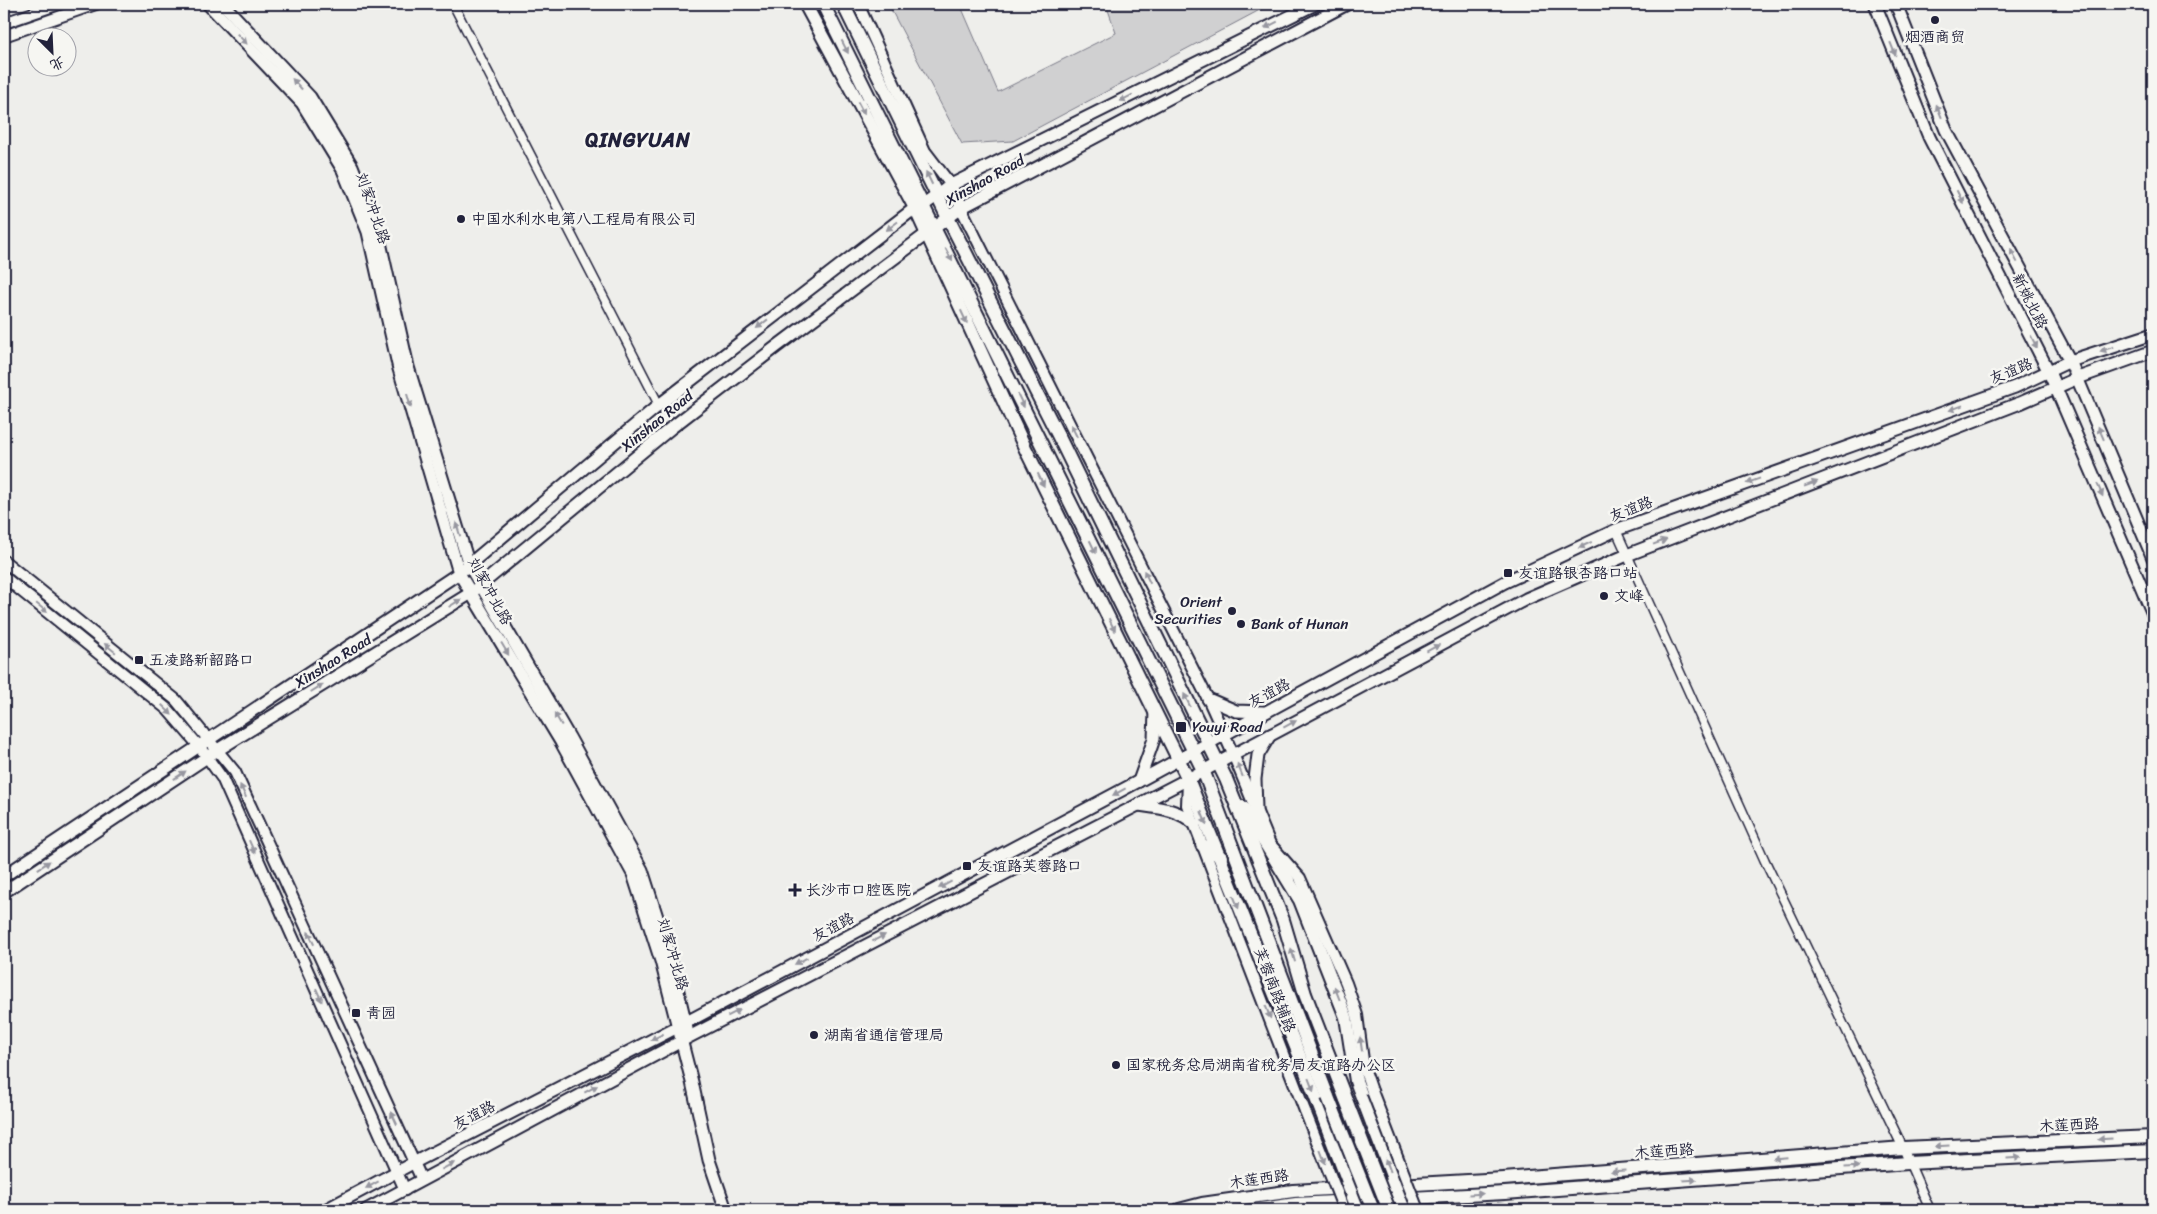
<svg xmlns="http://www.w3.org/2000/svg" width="2157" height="1214" viewBox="0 0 2157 1214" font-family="Sriracha,'LXGW WenKai TC',sans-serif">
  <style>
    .green { fill: #d0d0d1; stroke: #797986 }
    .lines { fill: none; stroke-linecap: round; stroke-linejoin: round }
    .minor-casing { stroke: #22223b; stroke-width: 11 }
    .tertiary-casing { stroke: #22223b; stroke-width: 14 }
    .secondary-casing { stroke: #22223b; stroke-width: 15 }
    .primary-casing { stroke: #22223b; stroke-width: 16 }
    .minor { stroke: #f6f6f2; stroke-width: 8 }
    .tertiary { stroke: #f6f6f2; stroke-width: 10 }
    .secondary { stroke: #f6f6f2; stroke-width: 11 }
    .primary { stroke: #f6f6f2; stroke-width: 12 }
    .tertiary-bridge-casing { stroke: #22223b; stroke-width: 14; stroke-linecap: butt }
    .primary-bridge-casing { stroke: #22223b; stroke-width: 16; stroke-linecap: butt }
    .tertiary-bridge { stroke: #f6f6f2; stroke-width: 10 }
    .primary-bridge { stroke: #f6f6f2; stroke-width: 12 }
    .oneway { fill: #9797a0 }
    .poi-dot { fill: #22223b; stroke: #f6f6f2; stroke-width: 2 }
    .labels { text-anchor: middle; stroke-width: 5; stroke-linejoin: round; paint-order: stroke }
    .poi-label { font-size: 15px; fill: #22223b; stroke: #f6f6f2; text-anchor: start }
    .street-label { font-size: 15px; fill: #22223b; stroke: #f6f6f2 }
    .district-label { font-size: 20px; font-weight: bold; letter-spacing: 1px; fill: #22223b; stroke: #f6f6f2 }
  </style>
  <rect width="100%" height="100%" fill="#eeeeeb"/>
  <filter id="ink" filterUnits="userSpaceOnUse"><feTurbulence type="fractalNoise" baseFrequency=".02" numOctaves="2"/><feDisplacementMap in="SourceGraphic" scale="10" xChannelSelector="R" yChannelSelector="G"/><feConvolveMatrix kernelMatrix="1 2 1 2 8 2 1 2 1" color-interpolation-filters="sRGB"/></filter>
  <g filter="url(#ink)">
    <path class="green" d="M 888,4 L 960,4 L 998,92 L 1116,33 L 1106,4 L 1271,4 L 1013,141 L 962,144 Z"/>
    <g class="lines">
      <defs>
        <g id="minor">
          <path d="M 453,4 L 659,405"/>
          <path d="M 1616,530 L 1765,861 L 1903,1148 L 1930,1210"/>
        </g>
        <g id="tertiary">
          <path d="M 858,4 L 925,151 L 951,185 L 961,208 L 1210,703 L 1233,754 L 1270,844 L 1300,878 L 1346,983 L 1357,1015 L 1364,1068 L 1372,1091"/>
          <path d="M 4,23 L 59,4"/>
          <path d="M 4,36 L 96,4"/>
          <path d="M 4,561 L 176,700 L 235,772 L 422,1180"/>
          <path d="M 4,577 L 167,709 L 199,746 L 222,778 L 405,1190"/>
          <path d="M 1188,782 L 1187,805 L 1305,1111"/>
        </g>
        <g id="secondary">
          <path d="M 208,4 L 302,103 L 343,170 L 368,232 L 399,369 L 459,573 L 561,742 L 633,874 L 661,961 L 692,1082 L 709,1160 L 726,1210"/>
          <path d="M 223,4 L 310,97 L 352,166 L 377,229 L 408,367 L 469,565 L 569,737 L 642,870 L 670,958 L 687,1029"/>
          <path d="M 1875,4 L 1929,137 L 2049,372 L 2153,614"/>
          <path d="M 1896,4 L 1946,130 L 2070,361 L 2153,558"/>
          <path d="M 1208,699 L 1236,711 L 1263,712"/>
          <path d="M 1139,781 L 1154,739 L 1155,712"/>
          <path d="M 1138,805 C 1160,808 1178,809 1195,824"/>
          <path d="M 1256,809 L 1255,779 L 1258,755 L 1270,735"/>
          <path d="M 4,876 L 459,573 L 659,405 L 915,208 L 924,205 L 951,185 L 1315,4"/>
          <path d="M 4,892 L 216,751 L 471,593 L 671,428 L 776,347 L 961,208 L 1347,4"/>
          <path d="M 325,1210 L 415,1162 L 685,1023 L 1139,781 L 1505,582 L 1616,530 L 2015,387 L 2070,361 L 2153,334"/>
          <path d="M 366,1210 L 689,1037 L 1188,779 L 1526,599 L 1627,555 L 2020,403 L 2078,378 L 2153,351"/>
        </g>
        <g id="primary">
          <path d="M 805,4 L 915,208 L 1026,450 L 1188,779 L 1304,1067 L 1359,1210"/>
          <path d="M 823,4 L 1203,770 L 1328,1097"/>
          <path d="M 843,4 L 948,218 L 1058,435 L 1226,779 L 1283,920 L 1305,994 L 1346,1100"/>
          <path d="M 1243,807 L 1300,900 L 1346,1017 L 1356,1081 L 1405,1210"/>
          <path d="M 1202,845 L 1221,857"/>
          <path d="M 1179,1210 L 1202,1204 L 1293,1191 L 1503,1179 L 1903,1148 L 2153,1137"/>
          <path d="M 1253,1210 L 1296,1204 L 1505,1193 L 1908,1163 L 2153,1151"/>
        </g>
      </defs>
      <use href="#minor" class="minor-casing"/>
      <use href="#tertiary" class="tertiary-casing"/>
      <use href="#secondary" class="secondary-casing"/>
      <use href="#primary" class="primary-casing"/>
      <use href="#minor" class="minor"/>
      <use href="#tertiary" class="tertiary"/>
      <use href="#secondary" class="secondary"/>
      <use href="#primary" class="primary"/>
      <defs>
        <g id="tertiary-bridge">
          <path d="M 1372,1091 L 1418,1210"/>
          <path d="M 1305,1111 L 1344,1210"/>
        </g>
        <g id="primary-bridge">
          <path d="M 1328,1097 L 1373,1210"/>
          <path d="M 1346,1100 L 1389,1210"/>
        </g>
      </defs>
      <use href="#tertiary-bridge" class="tertiary-bridge-casing"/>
      <use href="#primary-bridge" class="primary-bridge-casing"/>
      <use href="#tertiary-bridge" class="tertiary-bridge"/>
      <use href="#primary-bridge" class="primary-bridge"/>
    </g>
    <defs><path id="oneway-solid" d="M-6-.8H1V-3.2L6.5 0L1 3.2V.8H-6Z" transform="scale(1.25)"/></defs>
    <g class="oneway">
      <use href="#oneway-solid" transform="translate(1271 25) rotate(154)"/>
      <use href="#oneway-solid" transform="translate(242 39) rotate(46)"/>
      <use href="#oneway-solid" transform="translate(845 47) rotate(63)"/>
      <use href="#oneway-solid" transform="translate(1893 49) rotate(68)"/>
      <use href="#oneway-solid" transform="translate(297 84) rotate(-133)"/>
      <use href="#oneway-solid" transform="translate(1126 98) rotate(154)"/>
      <use href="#oneway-solid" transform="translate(861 108) rotate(62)"/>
      <use href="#oneway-solid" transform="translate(1939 111) rotate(-112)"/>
      <use href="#oneway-solid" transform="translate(929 178) rotate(-116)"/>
      <use href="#oneway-solid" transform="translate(1960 197) rotate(63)"/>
      <use href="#oneway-solid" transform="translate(892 226) rotate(143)"/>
      <use href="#oneway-solid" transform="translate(949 255) rotate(62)"/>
      <use href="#oneway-solid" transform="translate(2014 256) rotate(-118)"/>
      <use href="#oneway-solid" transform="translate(964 317) rotate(65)"/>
      <use href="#oneway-solid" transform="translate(762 324) rotate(142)"/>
      <use href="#oneway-solid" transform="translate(2034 342) rotate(63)"/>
      <use href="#oneway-solid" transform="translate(2107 349) rotate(162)"/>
      <use href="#oneway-solid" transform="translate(409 401) rotate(74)"/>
      <use href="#oneway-solid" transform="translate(1021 401) rotate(64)"/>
      <use href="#oneway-solid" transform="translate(1956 408) rotate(160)"/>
      <use href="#oneway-solid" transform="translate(1074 431) rotate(-117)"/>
      <use href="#oneway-solid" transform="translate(2101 433) rotate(-113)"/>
      <use href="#oneway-solid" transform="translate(1041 480) rotate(64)"/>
      <use href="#oneway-solid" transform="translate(1753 481) rotate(160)"/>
      <use href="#oneway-solid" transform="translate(1811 484) rotate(-21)"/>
      <use href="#oneway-solid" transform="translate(2100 490) rotate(67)"/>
      <use href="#oneway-solid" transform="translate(458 529) rotate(-107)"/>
      <use href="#oneway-solid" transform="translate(1660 542) rotate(-21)"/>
      <use href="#oneway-solid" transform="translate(1585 545) rotate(155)"/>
      <use href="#oneway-solid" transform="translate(1093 547) rotate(64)"/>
      <use href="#oneway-solid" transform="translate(1147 577) rotate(-116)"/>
      <use href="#oneway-solid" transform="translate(455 603) rotate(-32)"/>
      <use href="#oneway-solid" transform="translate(42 608) rotate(39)"/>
      <use href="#oneway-solid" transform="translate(1112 625) rotate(64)"/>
      <use href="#oneway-solid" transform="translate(110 648) rotate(-141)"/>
      <use href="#oneway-solid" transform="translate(1433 648) rotate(-28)"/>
      <use href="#oneway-solid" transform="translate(505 649) rotate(59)"/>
      <use href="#oneway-solid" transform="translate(317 688) rotate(-32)"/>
      <use href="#oneway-solid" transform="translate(1187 700) rotate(-116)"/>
      <use href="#oneway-solid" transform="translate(167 710) rotate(45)"/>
      <use href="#oneway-solid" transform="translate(558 719) rotate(-120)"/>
      <use href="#oneway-solid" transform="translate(1290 724) rotate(-28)"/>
      <use href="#oneway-solid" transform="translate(1240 770) rotate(-112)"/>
      <use href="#oneway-solid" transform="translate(180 775) rotate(-34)"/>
      <use href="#oneway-solid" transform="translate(243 791) rotate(-115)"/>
      <use href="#oneway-solid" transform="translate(1119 792) rotate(152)"/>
      <use href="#oneway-solid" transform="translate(1204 818) rotate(68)"/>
      <use href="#oneway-solid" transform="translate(252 847) rotate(66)"/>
      <use href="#oneway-solid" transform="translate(44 865) rotate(-34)"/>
      <use href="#oneway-solid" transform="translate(945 885) rotate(152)"/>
      <use href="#oneway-solid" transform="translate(1236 902) rotate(68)"/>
      <use href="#oneway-solid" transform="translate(311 938) rotate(-115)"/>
      <use href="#oneway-solid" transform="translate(879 938) rotate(-27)"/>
      <use href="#oneway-solid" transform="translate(1293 955) rotate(-106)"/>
      <use href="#oneway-solid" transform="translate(801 961) rotate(152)"/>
      <use href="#oneway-solid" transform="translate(1337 993) rotate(-111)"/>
      <use href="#oneway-solid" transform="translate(319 995) rotate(66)"/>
      <use href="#oneway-solid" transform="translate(1268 1012) rotate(69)"/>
      <use href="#oneway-solid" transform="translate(734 1013) rotate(-27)"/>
      <use href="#oneway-solid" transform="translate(657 1037) rotate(153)"/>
      <use href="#oneway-solid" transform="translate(1361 1044) rotate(-98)"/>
      <use href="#oneway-solid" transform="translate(1311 1085) rotate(69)"/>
      <use href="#oneway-solid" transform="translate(591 1089) rotate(-28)"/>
      <use href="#oneway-solid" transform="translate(394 1118) rotate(-115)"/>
      <use href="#oneway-solid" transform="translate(2105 1139) rotate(177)"/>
      <use href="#oneway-solid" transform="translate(1942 1146) rotate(177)"/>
      <use href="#oneway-solid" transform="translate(1323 1157) rotate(69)"/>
      <use href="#oneway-solid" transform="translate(1780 1158) rotate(175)"/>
      <use href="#oneway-solid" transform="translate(2014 1158) rotate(-3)"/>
      <use href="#oneway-solid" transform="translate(1388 1165) rotate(-111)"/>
      <use href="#oneway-solid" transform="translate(448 1166) rotate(-28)"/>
      <use href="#oneway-solid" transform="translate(1852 1167) rotate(-4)"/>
      <use href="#oneway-solid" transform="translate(1618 1171) rotate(176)"/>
      <use href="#oneway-solid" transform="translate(1690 1180) rotate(-4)"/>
      <use href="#oneway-solid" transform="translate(372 1185) rotate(152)"/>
      <use href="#oneway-solid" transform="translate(1476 1194) rotate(-3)"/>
    </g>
  </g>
  <g class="poi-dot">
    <circle cx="1935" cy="20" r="5"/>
    <circle cx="461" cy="219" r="5"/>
    <rect x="1503" y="568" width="10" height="10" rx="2.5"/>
    <circle cx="1604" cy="596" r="5"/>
    <circle cx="1232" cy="611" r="5"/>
    <circle cx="1241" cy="624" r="5"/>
    <rect x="134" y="655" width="10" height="10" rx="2.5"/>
    <rect x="1175" y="721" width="12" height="12" rx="2.5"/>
    <rect x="962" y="861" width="10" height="10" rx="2.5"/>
    <path d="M792.5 882.5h5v5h5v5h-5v5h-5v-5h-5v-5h5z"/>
    <rect x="351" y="1008" width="10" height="10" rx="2.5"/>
    <circle cx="814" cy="1035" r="5"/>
    <circle cx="1116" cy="1065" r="5"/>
  </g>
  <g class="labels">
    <g class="poi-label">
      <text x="1935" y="42" text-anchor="middle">烟酒商贸</text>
      <text x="471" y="224">中国水利水电第八工程局有限公司</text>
      <text x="1518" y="578">友谊路银杏路口站</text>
      <text x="1614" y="601">文峰</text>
      <text x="1222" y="607" text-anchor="end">Orient<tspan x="1222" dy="17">Securities</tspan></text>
      <text x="1251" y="629">Bank of Hunan</text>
      <text x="149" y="665">五凌路新韶路口</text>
      <text x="1192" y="732">Youyi Road</text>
      <text x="977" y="871">友谊路芙蓉路口</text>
      <text x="806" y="895">长沙市口腔医院</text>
      <text x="366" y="1018">青园</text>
      <text x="824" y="1040">湖南省通信管理局</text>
      <text x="1126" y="1070">国家税务总局湖南省税务局友谊路办公区</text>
    </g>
    <g class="street-label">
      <text transform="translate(985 180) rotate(-29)" y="5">Xinshao Road</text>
      <text transform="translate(373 208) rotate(71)" y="5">刘家冲北路</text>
      <text transform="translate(2030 301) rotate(63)" y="5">新姚北路</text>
      <text transform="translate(2011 371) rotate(-22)" y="5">友谊路</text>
      <text transform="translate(657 421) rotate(-39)" y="5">Xinshao Road</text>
      <text transform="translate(1631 509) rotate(-21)" y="5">友谊路</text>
      <text transform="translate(490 591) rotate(61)" y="5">刘家冲北路</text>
      <text transform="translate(333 661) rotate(-32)" y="5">Xinshao Road</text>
      <text transform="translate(1269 693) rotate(-28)" y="5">友谊路</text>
      <text transform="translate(833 927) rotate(-28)" y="5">友谊路</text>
      <text transform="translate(673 954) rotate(74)" y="5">刘家冲北路</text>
      <text transform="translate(1275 990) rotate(69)" y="5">芙蓉南路辅路</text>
      <text transform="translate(474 1115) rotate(-27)" y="5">友谊路</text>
      <text transform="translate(2069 1125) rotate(-3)" y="5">木莲西路</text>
      <text transform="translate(1664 1151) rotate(-4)" y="5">木莲西路</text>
      <text transform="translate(1259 1179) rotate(-8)" y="5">木莲西路</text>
    </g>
    <g class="district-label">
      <text x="638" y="147">QINGYUAN</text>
    </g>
  </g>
  <rect width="2157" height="1214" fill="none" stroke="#f6f6f2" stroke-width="20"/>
  <rect x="10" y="10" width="2137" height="1194" fill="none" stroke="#22223b" stroke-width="2" filter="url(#ink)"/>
  <g transform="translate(52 52) rotate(156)"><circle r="24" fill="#f6f6f2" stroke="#a1a1a9"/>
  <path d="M0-4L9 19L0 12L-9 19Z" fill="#22223b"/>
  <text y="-8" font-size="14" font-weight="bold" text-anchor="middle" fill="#22223b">北</text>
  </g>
</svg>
